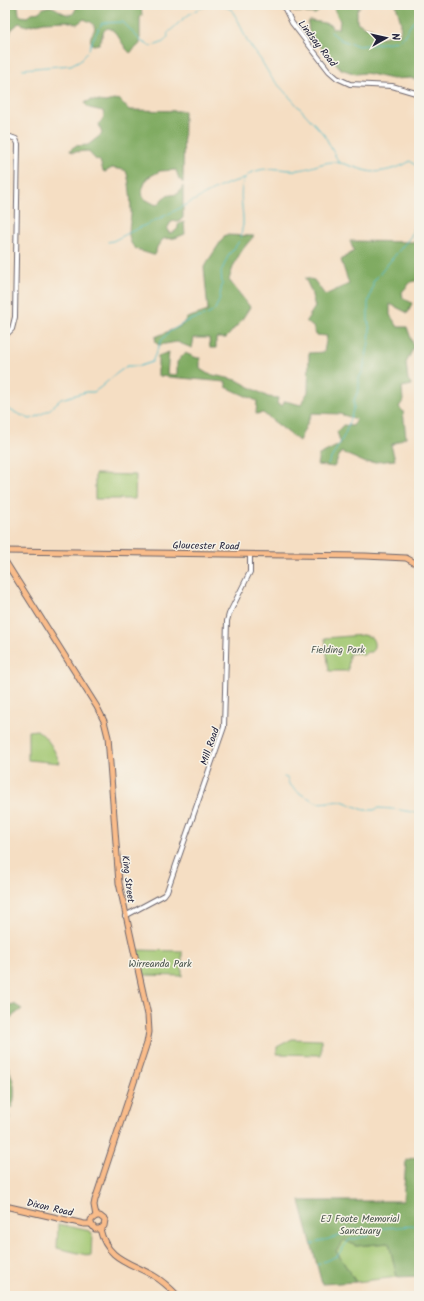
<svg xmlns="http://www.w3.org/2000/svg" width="424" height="1301" viewBox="0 0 424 1301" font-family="Kalam,sans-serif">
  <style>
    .green { fill: #a0c670; stroke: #617456 }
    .forest { fill: #80ab62; stroke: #51664e }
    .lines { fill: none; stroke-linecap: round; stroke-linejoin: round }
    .stream { stroke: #4dbac7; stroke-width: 1 }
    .minor-casing { stroke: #6c646b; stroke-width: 6 }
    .major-casing { stroke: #6c646b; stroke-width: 7 }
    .minor { stroke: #fff; stroke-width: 4 }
    .major { stroke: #f9bc8a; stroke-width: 5 }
    .labels { text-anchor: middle; stroke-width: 3; stroke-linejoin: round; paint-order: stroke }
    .street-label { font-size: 10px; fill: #22223b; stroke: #f7f3e8 }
    .park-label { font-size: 10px; fill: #48534b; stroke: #f7f3e8 }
  </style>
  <rect width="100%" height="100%" fill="#f7f3e8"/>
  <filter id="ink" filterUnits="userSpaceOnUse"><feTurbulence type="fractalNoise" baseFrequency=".025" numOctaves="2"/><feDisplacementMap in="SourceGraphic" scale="8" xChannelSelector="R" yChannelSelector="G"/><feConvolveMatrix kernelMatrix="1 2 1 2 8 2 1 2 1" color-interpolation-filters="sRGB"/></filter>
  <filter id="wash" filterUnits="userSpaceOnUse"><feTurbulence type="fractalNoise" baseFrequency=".012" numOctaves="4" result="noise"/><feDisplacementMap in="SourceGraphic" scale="16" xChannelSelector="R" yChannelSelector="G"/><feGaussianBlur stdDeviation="0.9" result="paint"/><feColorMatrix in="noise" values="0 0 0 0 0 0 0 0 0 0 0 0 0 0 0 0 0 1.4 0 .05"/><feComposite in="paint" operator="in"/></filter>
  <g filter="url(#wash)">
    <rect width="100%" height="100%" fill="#f5dec3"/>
    <g class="green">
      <path d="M 95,474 L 136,475 L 135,499 L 95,499 Z"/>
      <path d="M 363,635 L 371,637 C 375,642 375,646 372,652 L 367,652 L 364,655 L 360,655 L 358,653 L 349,654 L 348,671 L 329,671 L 325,638 Z"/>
      <path d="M 37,730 C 49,739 54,749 60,763 L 28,760 L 28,731 Z"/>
      <path d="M 137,950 L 182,951 L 182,976 L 143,975 Z"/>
      <path d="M 292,1039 L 321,1040 L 321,1055 L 277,1054 L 277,1047 Z"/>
      <path d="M 58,1224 L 90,1231 L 92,1234 L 91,1256 L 57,1248 Z"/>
      <path d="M 344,1239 L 356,1246 L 389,1243 L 397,1277 L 356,1282 L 336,1251 Z"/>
    </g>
    <g class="forest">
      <path d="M 11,5 L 18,6 L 19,14 L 21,16 L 27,17 C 29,16 30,14 32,13 C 34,12 37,13 39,12 C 40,11 42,8 44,8 C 56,2 60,17 73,14 L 78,5 L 141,5 L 142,16 L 140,17 L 140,44 L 130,53 C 122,46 119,33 109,28 C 101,29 103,38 99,44 L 93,45 C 85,35 99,32 93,24 C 91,21 87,21 84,19 L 77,24 L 66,21 L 44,22 L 27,26 L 19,23 L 11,30 L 8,42 L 5,43 L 5,36 C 9,34 9,28 8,23 L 5,23 L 5,14 Z"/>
      <path d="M 289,5 L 328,5 L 315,14 L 306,13 L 303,12 L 294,12 L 291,10 Z"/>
      <path d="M 337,5 L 361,5 L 357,10 L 357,22 L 365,27 L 372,28 L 381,37 L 384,37 L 393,34 L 400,34 L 401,23 L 396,5 L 419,5 L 419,81 L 411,78 L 392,79 L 365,73 L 356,74 L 341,69 L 312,38 L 309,32 L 308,24 L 309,21 C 315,21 326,23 331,25 L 332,29 L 339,28 L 340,21 L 334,9 Z"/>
      <path d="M 119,99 L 129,110 L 184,111 L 183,183 L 179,179 L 176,170 L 160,171 L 147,178 L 142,190 L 143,198 L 156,205 L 160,203 C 162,195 171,195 178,194 L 183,186 L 183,218 L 181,220 L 171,222 L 167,229 L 169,233 L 174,232 L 178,228 L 178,224 L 184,222 L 185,234 L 175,238 L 163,239 L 157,247 L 155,255 L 153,255 C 148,253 137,251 133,246 C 126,237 130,225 131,215 C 131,205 130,180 126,171 L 124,170 L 112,168 L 105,172 L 103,171 L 100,161 L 95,159 L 88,151 L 74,152 L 70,151 L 71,149 L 75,146 L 88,145 L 102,134 L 99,124 L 104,117 L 103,111 L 89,108 L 85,104 L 86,102 L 92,100 L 105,102 Z"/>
      <path d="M 225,235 L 254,236 C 241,250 234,261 229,280 L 250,307 L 241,321 L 226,338 L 216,338 L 216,348 L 210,348 L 209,338 L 194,338 L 192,348 L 177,342 L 159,345 L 156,343 L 155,337 L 181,326 L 187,318 L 208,311 L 204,267 Z"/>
      <path d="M 350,241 L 419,242 L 419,280 L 411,282 L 402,292 L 403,298 L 412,303 L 408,313 L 390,304 L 390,315 L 398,327 L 407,327 L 414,347 L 406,363 L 408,380 L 412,385 L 402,387 L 403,401 L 399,407 L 403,411 L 406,437 L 391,445 L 395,460 L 366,463 L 341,452 L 334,467 L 317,465 L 319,455 L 341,444 L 337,432 L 343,425 L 353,426 L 356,419 L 340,414 L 312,413 L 299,441 L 263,413 L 256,414 L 257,401 L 226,387 L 226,382 L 158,376 L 158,356 L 169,352 L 167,374 L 177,375 L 177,362 L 185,353 L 197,358 L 200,358 L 200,369 L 208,374 L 237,380 L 268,397 L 278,398 L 277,404 L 282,406 L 285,401 L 301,405 L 303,400 L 308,392 L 309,353 L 324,352 L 327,336 L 316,335 L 314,328 L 306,321 L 315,307 L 311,291 L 305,278 L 314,280 L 325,295 L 349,284 L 341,260 L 354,251 Z"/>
      <path d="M 14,1004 L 22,1009 L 5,1022 L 5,1006 Z"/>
      <path d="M 5,1060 C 12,1076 18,1089 12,1107 L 6,1109 L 10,1118 L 6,1122 L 8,1133 L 5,1141 Z"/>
      <path d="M 419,1156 L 419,1276 L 397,1277 L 389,1243 L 356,1246 L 344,1240 L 336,1251 L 356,1282 L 322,1284 L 300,1201 L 403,1201 L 406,1160 Z"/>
    </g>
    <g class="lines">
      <g class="stream">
        <path d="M 220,5 L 231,9 L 239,22 L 247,41 L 261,60 L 271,77 L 319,129 L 325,136 L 339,163"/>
        <path d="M 331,32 L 341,40 L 359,46 L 398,41 L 404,36 L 412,23 L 419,16"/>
        <path d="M 89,49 L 92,41 L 102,23 L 123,22 L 141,41 L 150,46 C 156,45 163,44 167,38 C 170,33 165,36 169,32 C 182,20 193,8 211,5"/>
        <path d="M 23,69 L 71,65 L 82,59 L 87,52"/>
        <path d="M 241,238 C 241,234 242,229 243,225 C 244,211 238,194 244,180 C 246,176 249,174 253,172 C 273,165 280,171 298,170 C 311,169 321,162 334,162 C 345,163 356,168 367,171 C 378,174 401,168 410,161 L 419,168"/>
        <path d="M 108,242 L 113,241 C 135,229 158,220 180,208 C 200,198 222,183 244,179"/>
        <path d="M 5,408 L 30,419 L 36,417 L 49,410 L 61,399 L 86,392 L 94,392 L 101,387 L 116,374 L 127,366 L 140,366 L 152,362 L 161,341 L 169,332 L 187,321 L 207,315 L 214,311 L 219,301 L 222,284 L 221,272 L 229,254 L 233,250 L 240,240"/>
        <path d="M 328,464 L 345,434 L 354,407 L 354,400 L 359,389 L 359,378 L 363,371 L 369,342 L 370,330 L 368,321 L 368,303 L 373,286 L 373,282 L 411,236 L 417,213 L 419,212"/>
        <path d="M 284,777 L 287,778 L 289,784 L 299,793 L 318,803 L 342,801 L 364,810 L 374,810 L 378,808 L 393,809 L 419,813"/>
        <path d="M 318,1242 L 339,1236 L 355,1230 L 414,1226 L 419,1223"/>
        <path d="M 312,1244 L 315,1243"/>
        <path d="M 323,1262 L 337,1256 L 349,1240 L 368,1236 L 372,1229"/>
        <path d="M 317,1265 L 320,1263"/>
      </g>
    </g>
  </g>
  <g filter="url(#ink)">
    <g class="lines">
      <defs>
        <g id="minor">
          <path d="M 283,5 L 292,23 L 329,71 L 337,78 L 350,84 L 392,86 L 419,94"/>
          <path d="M 5,135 L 16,139 L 18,144 L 15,317 L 12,329 L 5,336"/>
          <path d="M 125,916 L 164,895 L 167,891 L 224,727 L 227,621 L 229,614 L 250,572 L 250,555"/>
        </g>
        <g id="major">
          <path d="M 5,551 L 365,556 L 406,558 L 419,565"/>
          <path d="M 5,561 L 97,707 L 104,721 L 108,737 L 119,883 L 148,1015 L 149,1032 L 147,1043 L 95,1200 L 94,1205 L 96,1216"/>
          <path d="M 5,1206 L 84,1224 L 91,1224"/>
          <path d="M 96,1216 L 91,1220 L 91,1224 L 95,1229 L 100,1229"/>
          <path d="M 96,1216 L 100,1216 L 105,1220 L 104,1226 L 100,1229"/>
          <path d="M 100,1229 C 107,1260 130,1262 154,1276 C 163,1281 171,1289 178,1296"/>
        </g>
      </defs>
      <use href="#minor" class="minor-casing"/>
      <use href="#major" class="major-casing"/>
      <use href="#minor" class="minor"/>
      <use href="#major" class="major"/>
    </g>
  </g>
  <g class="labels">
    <g class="street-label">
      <text transform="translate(318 43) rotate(52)" y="4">Lindsay Road</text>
      <text transform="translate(206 545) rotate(1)" y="4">Gloucester Road</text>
      <text transform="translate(209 746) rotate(-71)" y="4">Mill Road</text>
      <text transform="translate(129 879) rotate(83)" y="4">King Street</text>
      <text transform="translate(50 1207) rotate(13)" y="4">Dixon Road</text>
    </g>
    <g class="park-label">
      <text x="338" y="653">Fielding Park</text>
      <text x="160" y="967">Wirreanda Park</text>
      <text x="360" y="1222">EJ Foote Memorial<tspan x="360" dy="12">Sanctuary</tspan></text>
    </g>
  </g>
  <rect width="424" height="1301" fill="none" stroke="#f7f3e8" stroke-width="20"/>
  <g transform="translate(386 38) rotate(82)" stroke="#f7f3e8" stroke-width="3" paint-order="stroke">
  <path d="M0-3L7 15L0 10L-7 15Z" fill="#22223b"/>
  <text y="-6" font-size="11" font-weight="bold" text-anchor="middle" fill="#22223b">N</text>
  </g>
</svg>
